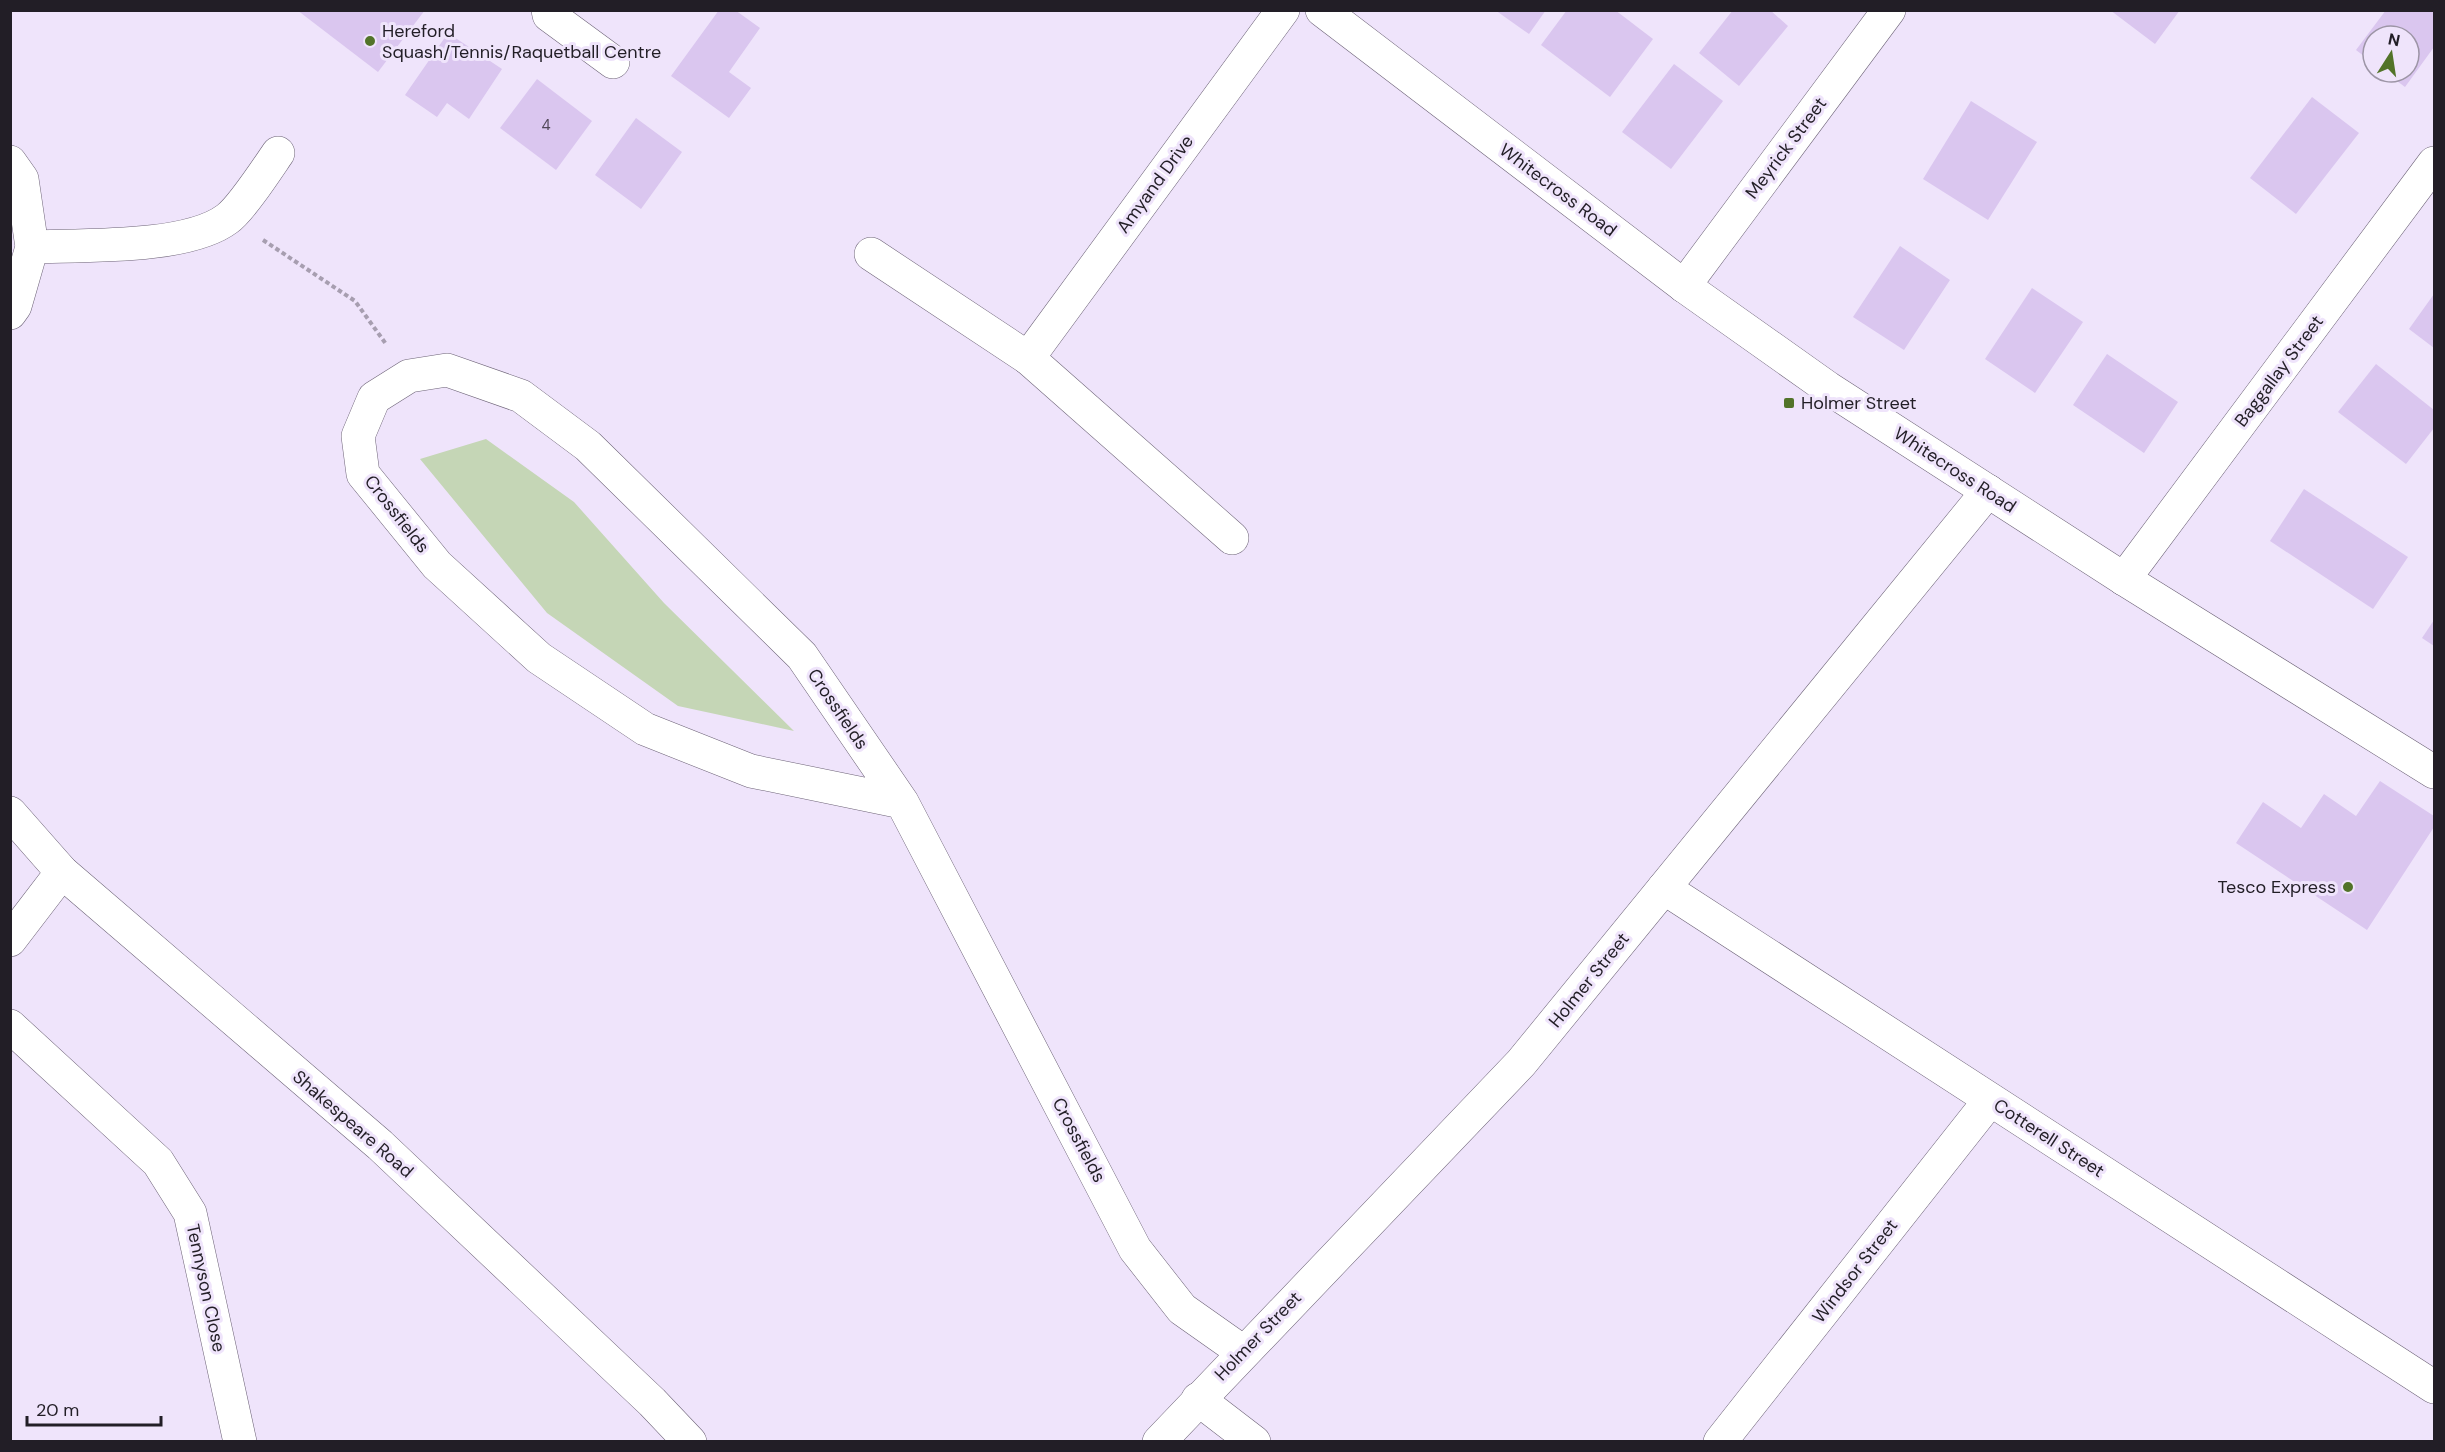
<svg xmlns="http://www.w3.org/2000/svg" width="2445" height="1452" viewBox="0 0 2445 1452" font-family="'DM Sans',sans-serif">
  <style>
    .green { fill: #c5d6b6 }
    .building { fill: #dac6ef }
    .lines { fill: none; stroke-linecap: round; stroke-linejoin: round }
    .minor-casing { stroke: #6d6377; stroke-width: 34 }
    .highway-casing { stroke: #6d6377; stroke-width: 34 }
    .path { stroke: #a79eb0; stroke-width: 4; stroke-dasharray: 4.5 3; stroke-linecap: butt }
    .minor { stroke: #fff; stroke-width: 33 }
    .highway { stroke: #fff; stroke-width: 33 }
    .poi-dot { fill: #527329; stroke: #efe4fb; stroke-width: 2 }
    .labels { text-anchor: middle; stroke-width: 6; stroke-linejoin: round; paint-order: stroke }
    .number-label { font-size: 15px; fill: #504858 }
    .poi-label { font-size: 18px; fill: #221e26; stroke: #efe4fb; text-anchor: start }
    .street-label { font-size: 18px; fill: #221e26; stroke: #efe4fb }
  </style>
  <rect width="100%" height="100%" fill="#efe4fb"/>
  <path class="green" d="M 486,439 L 574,502 L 664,603 L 794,731 L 678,706 L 547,613 L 420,459 Z"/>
  <g class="building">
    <path d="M 297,10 L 425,10 L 378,72 Z"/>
    <path d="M 719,10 L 735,10 L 760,28 L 729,72 L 751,88 L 729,118 L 671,76 Z"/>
    <path d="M 1495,10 L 1546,10 L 1529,34 Z"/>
    <path d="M 1567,10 L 1615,10 L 1653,39 L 1610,97 L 1541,45 Z"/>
    <path d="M 1733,10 L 1770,10 L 1788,26 L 1739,86 L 1699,53 Z"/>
    <path d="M 2110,10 L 2180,10 L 2155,44 Z"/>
    <path d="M 2386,10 L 2434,10 L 2434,47 L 2405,87 L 2385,72 L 2409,72 L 2409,36 L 2373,36 L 2373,63 L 2356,50 Z"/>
    <path d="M 448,33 L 502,69 L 469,119 L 447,103 L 437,117 L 405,95 Z"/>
    <path d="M 1674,64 L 1723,101 L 1671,169 L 1622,132 Z"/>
    <path d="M 537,79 L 592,121 L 556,170 L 500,128 Z"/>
    <path d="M 2312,97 L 2359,133 L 2296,214 L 2250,178 Z"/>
    <path d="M 1971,101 L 2037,142 L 1988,220 L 1923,179 Z"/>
    <path d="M 636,118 L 682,152 L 641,209 L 595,175 Z"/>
    <path d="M 1900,246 L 1950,280 L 1904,350 L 1853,317 Z"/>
    <path d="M 2032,288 L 2083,322 L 2035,393 L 1985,359 Z"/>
    <path d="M 2434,294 L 2434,348 L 2409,329 Z"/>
    <path d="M 2107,354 L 2178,402 L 2144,453 L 2073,405 Z"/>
    <path d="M 2376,364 L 2434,410 L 2434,428 L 2406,464 L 2338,412 Z"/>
    <path d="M 2304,489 L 2408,557 L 2373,609 L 2270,541 Z"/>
    <path d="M 2434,620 L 2434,646 L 2422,638 Z"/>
    <path d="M 2380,781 L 2434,816 L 2434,827 L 2367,930 L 2236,843 L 2263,802 L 2301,828 L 2324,794 L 2356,816 Z"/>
  </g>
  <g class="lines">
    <defs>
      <g id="minor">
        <path d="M 548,10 L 549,15 L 613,62"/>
        <path d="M 10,162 L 22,179 L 32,247 L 15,306 L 10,313"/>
        <path d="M 32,247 C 83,245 187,249 227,219 C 241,209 267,169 278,153"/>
        <path d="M 871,254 L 1028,358 L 1283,10"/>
        <path d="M 1684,286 L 1889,10"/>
        <path d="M 1028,358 L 1232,538"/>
        <path d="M 2124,579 L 2434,163"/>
        <path d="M 902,802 L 751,771 L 645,729 L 539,658 L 437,565 L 363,474 L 358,436 L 374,398 L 409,376 L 447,370 L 521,396 L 588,446 L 802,656 L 902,802 L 1135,1249 L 1182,1309 L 1243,1352"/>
        <path d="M 10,813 L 62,872 L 380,1145 L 652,1402 L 690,1442"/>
        <path d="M 1664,888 L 2434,1387"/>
        <path d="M 10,940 L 62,872"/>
        <path d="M 10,1026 L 158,1162 L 190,1213 L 240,1442"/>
        <path d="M 1198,1399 L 1254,1442"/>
        <path d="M 1159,1442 L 1521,1063 L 1988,491"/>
        <path d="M 1720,1442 L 1990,1100"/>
      </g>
      <path id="highway" d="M 1322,10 L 1684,286 L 1828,388 L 2124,579 L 2434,772"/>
    </defs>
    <use href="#minor" class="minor-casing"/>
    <use href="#highway" class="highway-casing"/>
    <path class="path" d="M 263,240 L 355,301 L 386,344"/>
    <use href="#minor" class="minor"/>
    <use href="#highway" class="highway"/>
  </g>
  <g class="poi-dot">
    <circle cx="370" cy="41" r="6"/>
    <rect x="1783" y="397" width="12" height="12" rx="3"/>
    <circle cx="2348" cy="887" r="6"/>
  </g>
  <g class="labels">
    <g class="number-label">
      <text x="546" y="130">4</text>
    </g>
    <g class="poi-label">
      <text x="382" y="37">Hereford<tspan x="382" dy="21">Squash/Tennis/Raquetball Centre</tspan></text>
      <text x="1801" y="409">Holmer Street</text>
      <text x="2336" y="893" text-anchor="end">Tesco Express</text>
    </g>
    <g class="street-label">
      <text transform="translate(1786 148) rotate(-53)" y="6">Meyrick Street</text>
      <text transform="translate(1155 184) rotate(-54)" y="6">Amyand Drive</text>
      <text transform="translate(1558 190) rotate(37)" y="6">Whitecross Road</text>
      <text transform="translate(2279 371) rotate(-53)" y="6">Baggallay Street</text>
      <text transform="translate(1955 470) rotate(33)" y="6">Whitecross Road</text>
      <text transform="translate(397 514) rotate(52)" y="6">Crossfields</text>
      <text transform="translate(838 709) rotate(56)" y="6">Crossfields</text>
      <text transform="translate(1589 980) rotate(-51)" y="6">Holmer Street</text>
      <text transform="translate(353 1124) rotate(41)" y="6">Shakespeare Road</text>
      <text transform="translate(2049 1138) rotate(33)" y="6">Cotterell Street</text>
      <text transform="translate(1079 1140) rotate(62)" y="6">Crossfields</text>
      <text transform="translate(1855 1271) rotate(-52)" y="6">Windsor Street</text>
      <text transform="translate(206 1288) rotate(78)" y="6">Tennyson Close</text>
      <text transform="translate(1258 1336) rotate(-46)" y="6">Holmer Street</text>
    </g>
  </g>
  <rect width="2445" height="1452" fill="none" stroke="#221e26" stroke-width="24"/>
  <g transform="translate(2391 54) rotate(12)"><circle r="28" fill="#efe4fb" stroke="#9d95a6" stroke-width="1.5"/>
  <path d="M0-4.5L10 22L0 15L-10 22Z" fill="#527329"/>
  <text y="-9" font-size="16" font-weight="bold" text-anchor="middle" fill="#221e26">N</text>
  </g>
  <path d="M27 1416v9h134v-9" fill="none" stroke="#221e26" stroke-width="3"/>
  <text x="36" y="1416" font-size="18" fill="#221e26" stroke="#efe4fb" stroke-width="4.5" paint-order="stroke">20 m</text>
</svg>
